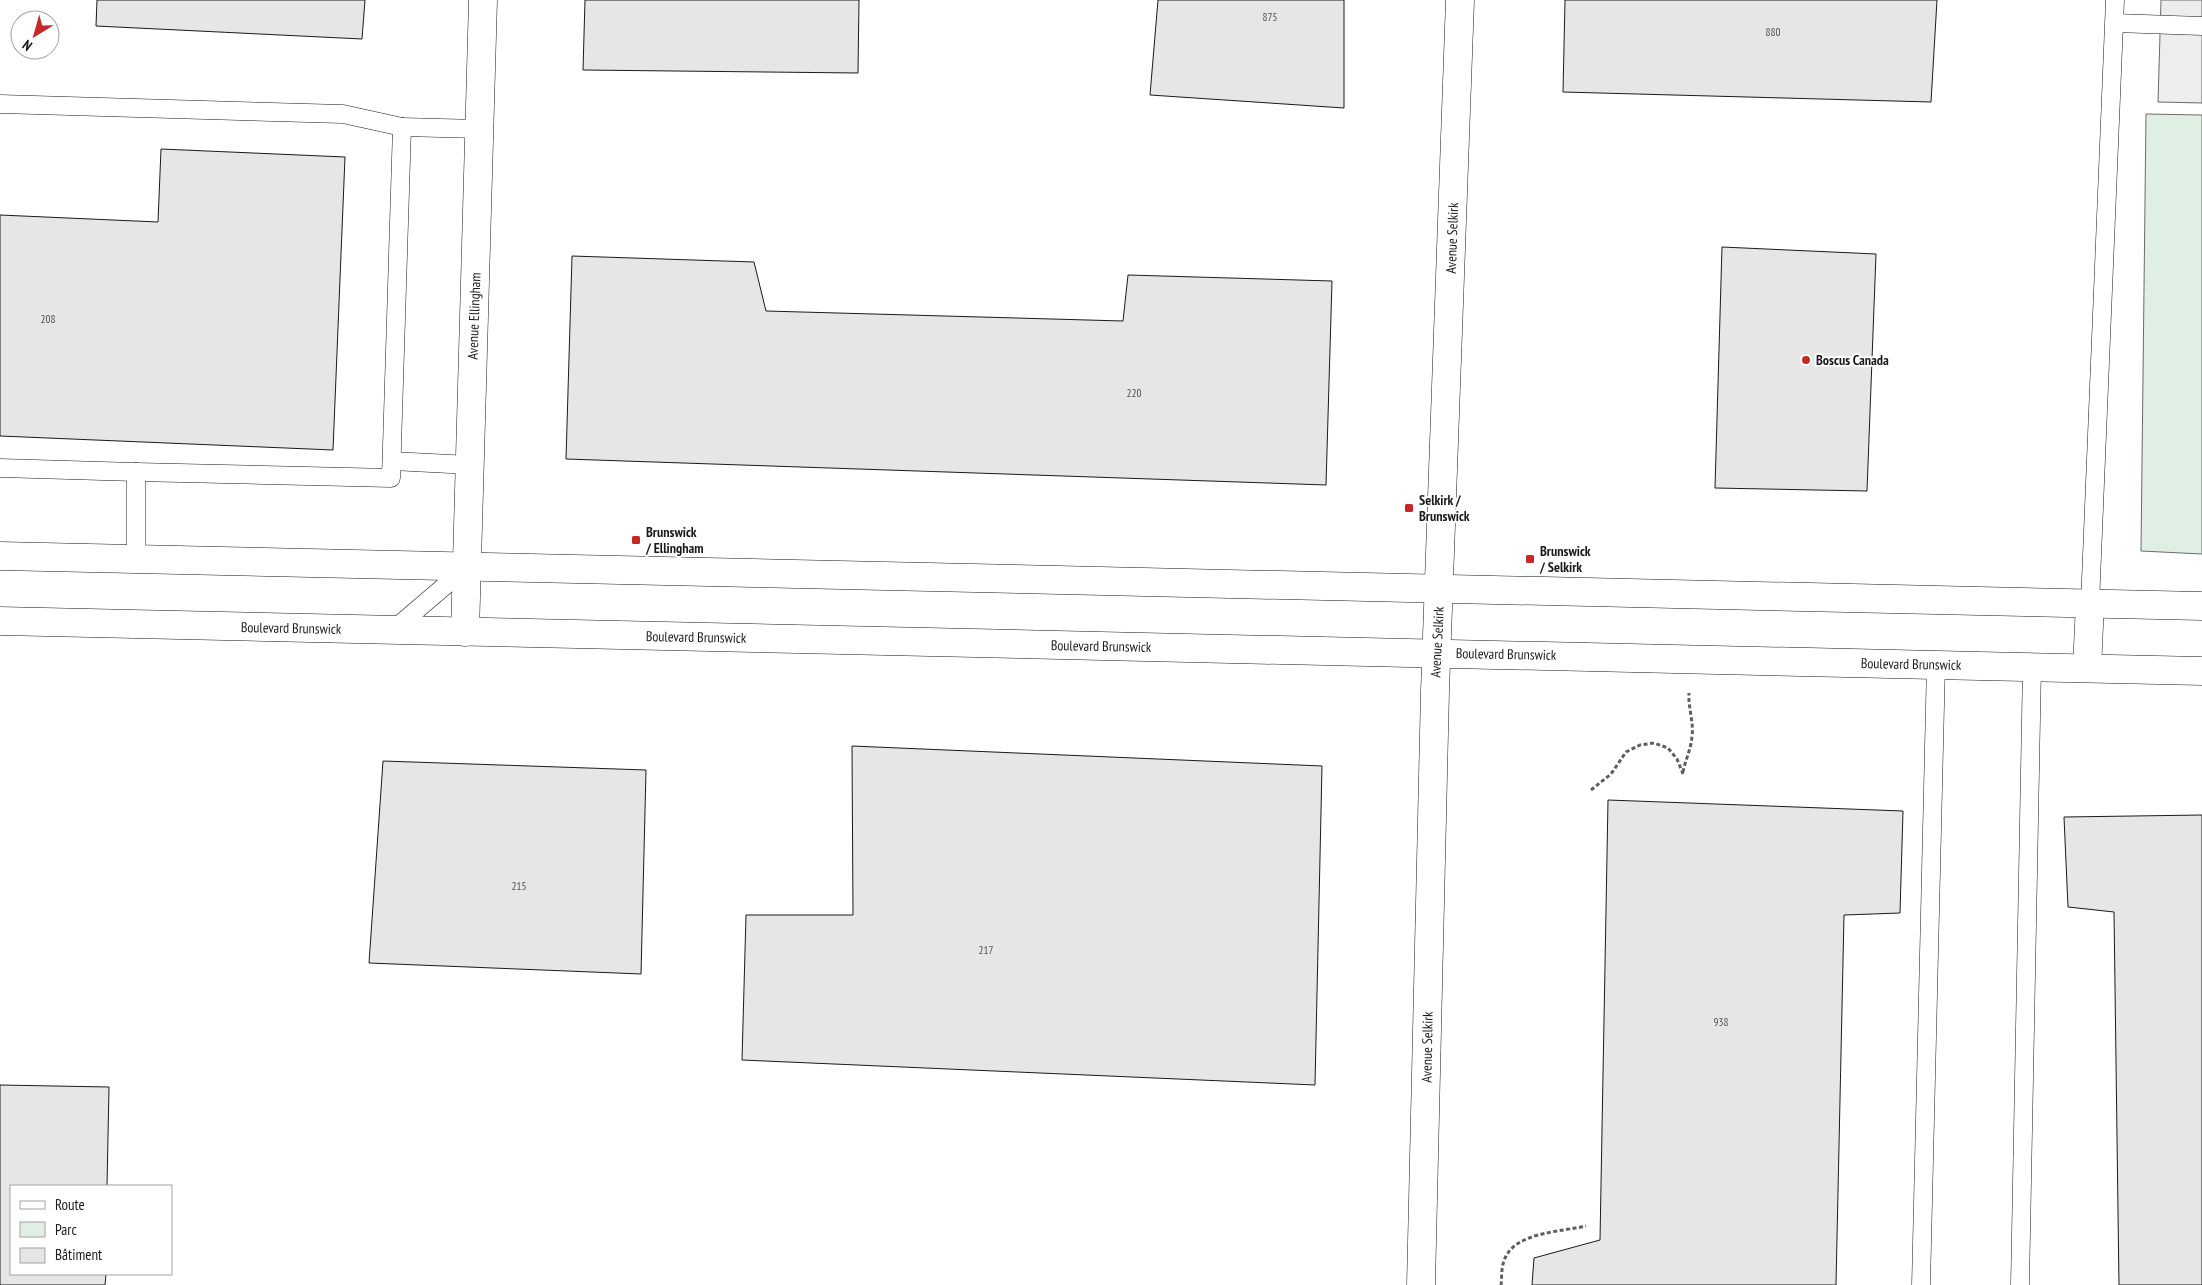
<svg xmlns="http://www.w3.org/2000/svg" width="2202" height="1285" viewBox="0 0 2202 1285" font-family="'PT Sans Narrow',sans-serif">
  <style>
    .green { fill: #e0efe3; stroke: #6a6a6a }
    .parking { fill: #ededed; stroke: #6a6a6a }
    .building { fill: #e6e6e6; stroke: #1a1a1a }
    .lines { fill: none; stroke-linecap: round; stroke-linejoin: round }
    .service-casing { stroke: #1a1a1a; stroke-width: 19 }
    .minor-casing { stroke: #1a1a1a; stroke-width: 29 }
    .tertiary-casing { stroke: #1a1a1a; stroke-width: 29 }
    .path { stroke: #5f5f5f; stroke-width: 3; stroke-dasharray: 4 2.5; stroke-linecap: butt }
    .service { stroke: #fff; stroke-width: 18 }
    .minor { stroke: #fff; stroke-width: 28 }
    .tertiary { stroke: #fff; stroke-width: 28 }
    .poi-dot { fill: #c62828; stroke: #fff; stroke-width: 2 }
    .labels { text-anchor: middle; stroke-width: 4; stroke-linejoin: round; paint-order: stroke }
    .number-label { font-size: 11px; fill: #4d4d4d }
    .street-label { font-size: 14px; fill: #1a1a1a; stroke: #fff }
    .poi-label { font-size: 14px; font-weight: bold; fill: #1a1a1a; stroke: #fff; text-anchor: start }
  </style>
  <rect width="100%" height="100%" fill="#fff"/>
  <path class="green" d="M 2146,114 L 2202,115 L 2202,554 L 2141,551 Z"/>
  <path class="parking" d="M 2161,0 L 2202,0 L 2202,103 L 2158,102 Z"/>
  <g class="building">
    <path d="M 97,0 L 365,0 L 362,39 L 96,26 Z"/>
    <path d="M 585,0 L 859,0 L 858,73 L 583,70 Z"/>
    <path d="M 1158,0 L 1344,0 L 1344,108 L 1150,95 Z"/>
    <path d="M 1565,0 L 1937,0 L 1931,102 L 1563,92 Z"/>
    <path d="M 161,149 L 345,157 L 333,450 L 0,436 L 0,215 L 158,222 Z"/>
    <path d="M 1722,247 L 1876,254 L 1867,491 L 1715,488 Z"/>
    <path d="M 572,256 L 754,262 L 766,311 L 1123,321 L 1128,275 L 1332,281 L 1326,485 L 566,459 Z"/>
    <path d="M 852,746 L 1322,766 L 1315,1085 L 742,1060 L 746,915 L 853,915 Z"/>
    <path d="M 383,761 L 646,770 L 641,974 L 369,963 Z"/>
    <path d="M 1608,800 L 1903,811 L 1900,913 L 1844,915 L 1836,1285 L 1532,1285 L 1534,1258 L 1600,1240 Z"/>
    <path d="M 2202,815 L 2202,1285 L 2119,1285 L 2114,912 L 2068,907 L 2064,817 Z"/>
    <path d="M 0,1085 L 109,1087 L 107,1186 L 11,1186 L 11,1274 L 106,1274 L 105,1285 L 0,1285 Z"/>
  </g>
  <g class="lines">
    <defs>
      <g id="service">
        <path d="M 2115,23 L 2202,26"/>
        <path d="M 0,104 L 343,114 L 402,127"/>
        <path d="M 392,461 L 470,465"/>
        <path d="M 0,468 L 136,472 L 136,559"/>
        <path d="M 136,472 L 391,478 L 402,127 L 479,129"/>
        <path d="M 2090,604 L 2115,0"/>
        <path d="M 392,631 L 467,567"/>
        <path d="M 1921,1285 L 1936,664"/>
        <path d="M 2020,1285 L 2032,667"/>
      </g>
      <g id="minor">
        <path d="M 465,632 L 483,0"/>
        <path d="M 1421,1285 L 1435,691 L 1460,0"/>
      </g>
      <g id="tertiary">
        <path d="M 0,556 L 2202,606"/>
        <path d="M 0,621 L 2202,671"/>
        <path d="M 2087,668 L 2090,604"/>
      </g>
    </defs>
    <use href="#service" class="service-casing"/>
    <use href="#minor" class="minor-casing"/>
    <use href="#tertiary" class="tertiary-casing"/>
    <g class="path">
      <path d="M 1683,772 C 1685,761 1691,749 1692,737 C 1694,722 1688,708 1689,693"/>
      <path d="M 1591,790 L 1611,774 L 1626,752 L 1640,745 L 1654,743 L 1668,748 L 1677,759 L 1683,774"/>
      <path d="M 1501,1285 C 1502,1278 1501,1268 1504,1261 C 1513,1232 1560,1232 1586,1226"/>
    </g>
    <use href="#service" class="service"/>
    <use href="#minor" class="minor"/>
    <use href="#tertiary" class="tertiary"/>
  </g>
  <g class="poi-dot">
    <circle cx="1806" cy="360" r="5"/>
    <rect x="1404" y="503" width="10" height="10" rx="2.5"/>
    <rect x="631" y="535" width="10" height="10" rx="2.5"/>
    <rect x="1525" y="554" width="10" height="10" rx="2.5"/>
  </g>
  <g class="labels">
    <g class="number-label">
      <text x="1270" y="21">875</text>
      <text x="1773" y="36">880</text>
      <text x="48" y="323">208</text>
      <text x="1134" y="397">220</text>
      <text x="519" y="890">215</text>
      <text x="986" y="954">217</text>
      <text x="1721" y="1026">938</text>
    </g>
    <g class="street-label">
      <text transform="translate(1452 238) rotate(-88)" y="5">Avenue Selkirk</text>
      <text transform="translate(474 316) rotate(-88)" y="5">Avenue Ellingham</text>
      <text transform="translate(291 628) rotate(1)" y="5">Boulevard Brunswick</text>
      <text transform="translate(696 637) rotate(1)" y="5">Boulevard Brunswick</text>
      <text transform="translate(1437 642) rotate(-87)" y="5">Avenue Selkirk</text>
      <text transform="translate(1101 646) rotate(1)" y="5">Boulevard Brunswick</text>
      <text transform="translate(1506 654) rotate(1)" y="5">Boulevard Brunswick</text>
      <text transform="translate(1911 664) rotate(1)" y="5">Boulevard Brunswick</text>
      <text transform="translate(1427 1047) rotate(-89)" y="5">Avenue Selkirk</text>
    </g>
    <g class="poi-label">
      <text x="1816" y="365">Boscus Canada</text>
      <text x="1419" y="505">Selkirk /<tspan x="1419" dy="16">Brunswick</tspan></text>
      <text x="646" y="537">Brunswick<tspan x="646" dy="16">/ Ellingham</tspan></text>
      <text x="1540" y="556">Brunswick<tspan x="1540" dy="16">/ Selkirk</tspan></text>
    </g>
  </g>
  <rect x="10" y="1185" width="162" height="90" fill="#ffffff" stroke="#a3a3a3"/>
  <rect x="20" y="1201" width="25" height="8" fill="#ffffff" stroke="#a3a3a3"/>
  <text x="55" y="1210" font-size="15" fill="#1a1a1a">Route</text>
  <rect x="20" y="1222" width="25" height="15" fill="#e0efe3" stroke="#a3a3a3"/>
  <text x="55" y="1235" font-size="15" fill="#1a1a1a">Parc</text>
  <rect x="20" y="1248" width="25" height="15" fill="#e6e6e6" stroke="#a3a3a3"/>
  <text x="55" y="1260" font-size="15" fill="#1a1a1a">Bâtiment</text>
  <g transform="translate(35 35) rotate(217)"><circle r="24" fill="#ffffff" stroke="#a3a3a3"/>
  <path d="M0-4L9 19L0 12L-9 19Z" fill="#c62828"/>
  <text y="-8" font-size="14" font-weight="bold" text-anchor="middle" fill="#1a1a1a">N</text>
  </g>
</svg>
